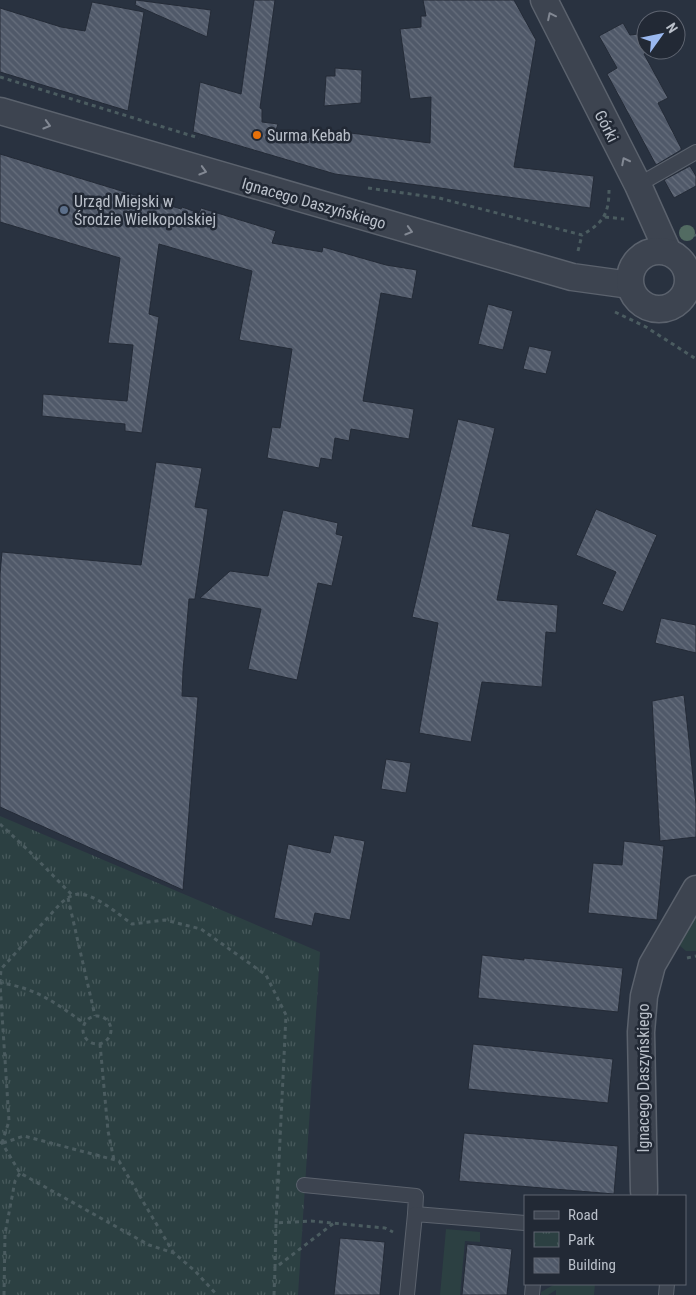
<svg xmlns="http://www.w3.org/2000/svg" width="696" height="1295" viewBox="0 0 696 1295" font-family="'Roboto Condensed',sans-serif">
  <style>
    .grass { fill: #2c4042 }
    .park { fill: url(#park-tufts) }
    .building { fill: url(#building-back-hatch); stroke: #242b37 }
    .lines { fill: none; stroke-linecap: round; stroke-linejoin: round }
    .service-casing { stroke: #5b626d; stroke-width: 16 }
    .minor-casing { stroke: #5b626d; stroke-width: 29 }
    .path { stroke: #4b5c60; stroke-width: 3; stroke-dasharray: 4 4; stroke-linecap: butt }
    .service { stroke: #3d4450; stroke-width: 14 }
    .minor { stroke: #3d4450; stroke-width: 26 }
    .tree { fill: #526b62 }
    .oneway { stroke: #828893 }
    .food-dot { fill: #e8710a; stroke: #222935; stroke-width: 2 }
    .service-dot { fill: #5c6f8a; stroke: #222935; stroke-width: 2 }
    .labels { text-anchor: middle; stroke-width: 5; stroke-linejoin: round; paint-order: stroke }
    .street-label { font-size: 16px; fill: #bac0ca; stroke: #222935 }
    .poi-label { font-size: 16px; fill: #bac0ca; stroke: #222935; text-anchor: start }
  </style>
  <defs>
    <pattern id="park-tufts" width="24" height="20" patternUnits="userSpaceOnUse" patternTransform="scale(1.25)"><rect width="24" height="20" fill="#2c4042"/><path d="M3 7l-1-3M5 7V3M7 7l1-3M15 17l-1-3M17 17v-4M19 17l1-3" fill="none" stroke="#485a5c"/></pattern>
    <pattern id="building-back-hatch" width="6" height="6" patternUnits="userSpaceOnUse" patternTransform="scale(1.25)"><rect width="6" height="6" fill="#505969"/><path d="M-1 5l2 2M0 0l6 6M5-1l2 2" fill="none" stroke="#676f7d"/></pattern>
  </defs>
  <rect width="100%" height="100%" fill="#293240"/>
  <g class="grass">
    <path d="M 696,907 L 696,951 L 686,951 L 679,945 Z"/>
    <path d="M 446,1229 L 480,1232 L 480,1242 L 465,1241 L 460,1295 L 440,1295 Z"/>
    <path d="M 555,1284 L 595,1284 L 594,1295 L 556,1295 L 556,1290 L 548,1295 L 541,1295 L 541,1292 Z"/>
  </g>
  <path class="park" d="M 0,816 L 320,952 L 298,1295 L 0,1295 Z"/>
  <g class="building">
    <path d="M 136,0 L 211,10 L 207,37 L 135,5 Z"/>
    <path d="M 254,0 L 275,0 L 260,108 L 262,109 L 262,122 L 278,124 L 276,130 L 317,139 L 319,129 L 430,143 L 431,97 L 410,99 L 400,29 L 421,27 L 421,16 L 426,16 L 423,0 L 514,0 L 536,40 L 514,167 L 594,176 L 590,208 L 335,174 L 193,132 L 200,82 L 241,94 Z"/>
    <path d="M 92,2 L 144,12 L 128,111 L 0,72 L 0,8 L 61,27 L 85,31 Z"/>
    <path d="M 623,23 L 630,35 L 646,33 L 646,53 L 644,54 L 668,98 L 658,103 L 681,148 L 681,150 L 656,165 L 607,74 L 617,68 L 599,36 Z"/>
    <path d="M 335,68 L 362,70 L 361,103 L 324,106 L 326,76 L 335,76 Z"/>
    <path d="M 0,154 L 181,209 L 182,207 L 199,213 L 201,208 L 276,231 L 272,243 L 322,252 L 323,247 L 386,265 L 417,270 L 412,299 L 381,293 L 363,401 L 414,409 L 409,439 L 351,429 L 349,441 L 335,438 L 332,460 L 321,458 L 319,468 L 267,458 L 272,427 L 280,428 L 292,349 L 239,340 L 252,271 L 159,244 L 149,314 L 159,317 L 142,433 L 125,431 L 125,424 L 42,416 L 43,394 L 127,401 L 133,345 L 108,343 L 120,258 L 0,222 Z"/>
    <path d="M 690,166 L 696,176 L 696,186 L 674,198 L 664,180 Z"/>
    <path d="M 488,304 L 513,311 L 503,350 L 478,344 Z"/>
    <path d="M 529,346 L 552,351 L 546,374 L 523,369 Z"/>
    <path d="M 458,419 L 495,428 L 472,526 L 510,534 L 497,600 L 558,605 L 556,633 L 546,632 L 542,687 L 482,682 L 471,742 L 419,733 L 438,623 L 412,617 Z"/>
    <path d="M 156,462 L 202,468 L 195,507 L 208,509 L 195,599 L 189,599 L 183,671 L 182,696 L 198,697 L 183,890 L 0,807 L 0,574 L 2,552 L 141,565 Z"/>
    <path d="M 596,509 L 657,535 L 623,612 L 602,604 L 616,572 L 576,555 Z"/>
    <path d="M 283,510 L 338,523 L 336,534 L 343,536 L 332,586 L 318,583 L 297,680 L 248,669 L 261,609 L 200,598 L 230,571 L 268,576 Z"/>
    <path d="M 661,618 L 696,625 L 696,653 L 655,643 Z"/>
    <path d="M 684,695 L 696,804 L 696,837 L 660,841 L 652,701 Z"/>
    <path d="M 386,759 L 411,763 L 406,793 L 381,789 Z"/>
    <path d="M 334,835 L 365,841 L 350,920 L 315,913 L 312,926 L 274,918 L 288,844 L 330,853 Z"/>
    <path d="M 624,841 L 664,846 L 657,920 L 588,913 L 593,863 L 622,865 Z"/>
    <path d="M 482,955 L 524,960 L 524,958 L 623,968 L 618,1012 L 478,998 Z"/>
    <path d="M 473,1044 L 613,1059 L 608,1103 L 468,1089 Z"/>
    <path d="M 464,1133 L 618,1146 L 614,1194 L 459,1181 Z"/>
    <path d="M 340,1238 L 385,1242 L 380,1295 L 334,1295 Z"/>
    <path d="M 467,1244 L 512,1249 L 507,1295 L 462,1295 Z"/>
  </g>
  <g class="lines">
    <defs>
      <g id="service">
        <path d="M 638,185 L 696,152"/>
        <path d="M 304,1185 L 416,1196 L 415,1214"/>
        <path d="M 407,1295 L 415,1214 L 525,1223"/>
        <path d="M 532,1295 L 533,1284"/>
        <path d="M 666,1295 L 667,1284"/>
      </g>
      <g id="minor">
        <path d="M 544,0 L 638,185 L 668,252"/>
        <path d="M 0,111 L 572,277 L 630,285"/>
        <circle cx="659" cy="280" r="29"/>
        <path d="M 644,1191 L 641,1032 L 644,996 L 652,965 L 696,889"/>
      </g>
    </defs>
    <use href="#service" class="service-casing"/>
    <use href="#minor" class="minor-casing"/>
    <g class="path">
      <path d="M 0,77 L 199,138"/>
      <path d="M 368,188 L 439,198 L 582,235 C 603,223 609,214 609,190"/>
      <path d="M 605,217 L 624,219"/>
      <path d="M 689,229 L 696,236"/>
      <path d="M 578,251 L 582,235"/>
      <path d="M 615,312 L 646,327 L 696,359"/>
      <path d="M 0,824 L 29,851 L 73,896"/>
      <path d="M 68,898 L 95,1016"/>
      <path d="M 687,958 L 696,956"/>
      <path d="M 0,983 L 1,969 L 61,903 C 66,899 72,894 79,894 C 95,894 118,914 132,924 L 165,920 L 201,929 L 266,975 L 286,1015 L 276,1223"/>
      <circle cx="97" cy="1030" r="14"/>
      <path d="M 100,1044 L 108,1131 L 114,1160"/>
      <path d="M 0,1142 L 2,1143 L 20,1173 L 149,1245 L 174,1253 L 195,1271 L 217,1295"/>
      <path d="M 2,1143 L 9,1121 L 0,983 C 37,988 55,1003 84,1023"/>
      <path d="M 3,1143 L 24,1136 L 119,1161 L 173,1252"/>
      <path d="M 275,1268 L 276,1223 L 311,1221 L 385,1228 L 393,1232"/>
      <path d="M 4,1295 L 5,1234 L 15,1181 L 20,1173"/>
      <path d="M 274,1295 L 275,1268 L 334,1223"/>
    </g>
    <use href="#service" class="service"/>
    <use href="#minor" class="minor"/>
  </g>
  <circle class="tree" cx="687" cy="233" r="8"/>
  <defs><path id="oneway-chevron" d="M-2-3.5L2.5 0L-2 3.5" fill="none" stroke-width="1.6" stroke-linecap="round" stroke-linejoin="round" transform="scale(1.25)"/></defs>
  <g class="oneway">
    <use href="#oneway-chevron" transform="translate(551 16) rotate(-116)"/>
    <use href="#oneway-chevron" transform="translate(47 125) rotate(16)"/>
    <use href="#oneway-chevron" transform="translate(625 161) rotate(-117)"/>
    <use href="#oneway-chevron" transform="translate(203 171) rotate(16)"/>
    <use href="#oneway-chevron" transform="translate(409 231) rotate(16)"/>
  </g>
  <circle class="food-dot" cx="257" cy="135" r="5"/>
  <circle class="service-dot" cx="64" cy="210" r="5"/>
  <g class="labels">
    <g class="street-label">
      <text transform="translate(607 126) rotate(63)" y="6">Górki</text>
      <text transform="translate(314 203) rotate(16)" y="6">Ignacego Daszyńskiego</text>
      <text transform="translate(643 1078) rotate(-90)" y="6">Ignacego Daszyńskiego</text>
    </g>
    <g class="poi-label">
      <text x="267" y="141">Surma Kebab</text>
      <text x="74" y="207">Urząd Miejski w<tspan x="74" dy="18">Środzie Wielkopolskiej</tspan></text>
    </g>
  </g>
  <rect x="524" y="1195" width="162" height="90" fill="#222935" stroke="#5f6571"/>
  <rect x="534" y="1211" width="25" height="8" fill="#3d4450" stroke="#5f6571"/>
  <text x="568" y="1220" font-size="15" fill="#bac0ca">Road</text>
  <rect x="534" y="1232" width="25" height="15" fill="url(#park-tufts)" stroke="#5f6571"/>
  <text x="568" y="1245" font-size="15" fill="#bac0ca">Park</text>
  <rect x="534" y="1258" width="25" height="15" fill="url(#building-back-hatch)" stroke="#5f6571"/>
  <text x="568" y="1270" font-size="15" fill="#bac0ca">Building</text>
  <g transform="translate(661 35) rotate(57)"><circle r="24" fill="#222935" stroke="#5f6571"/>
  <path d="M0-4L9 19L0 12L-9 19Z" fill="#9ab8ef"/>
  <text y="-8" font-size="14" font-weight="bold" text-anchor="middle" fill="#bac0ca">N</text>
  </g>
</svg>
